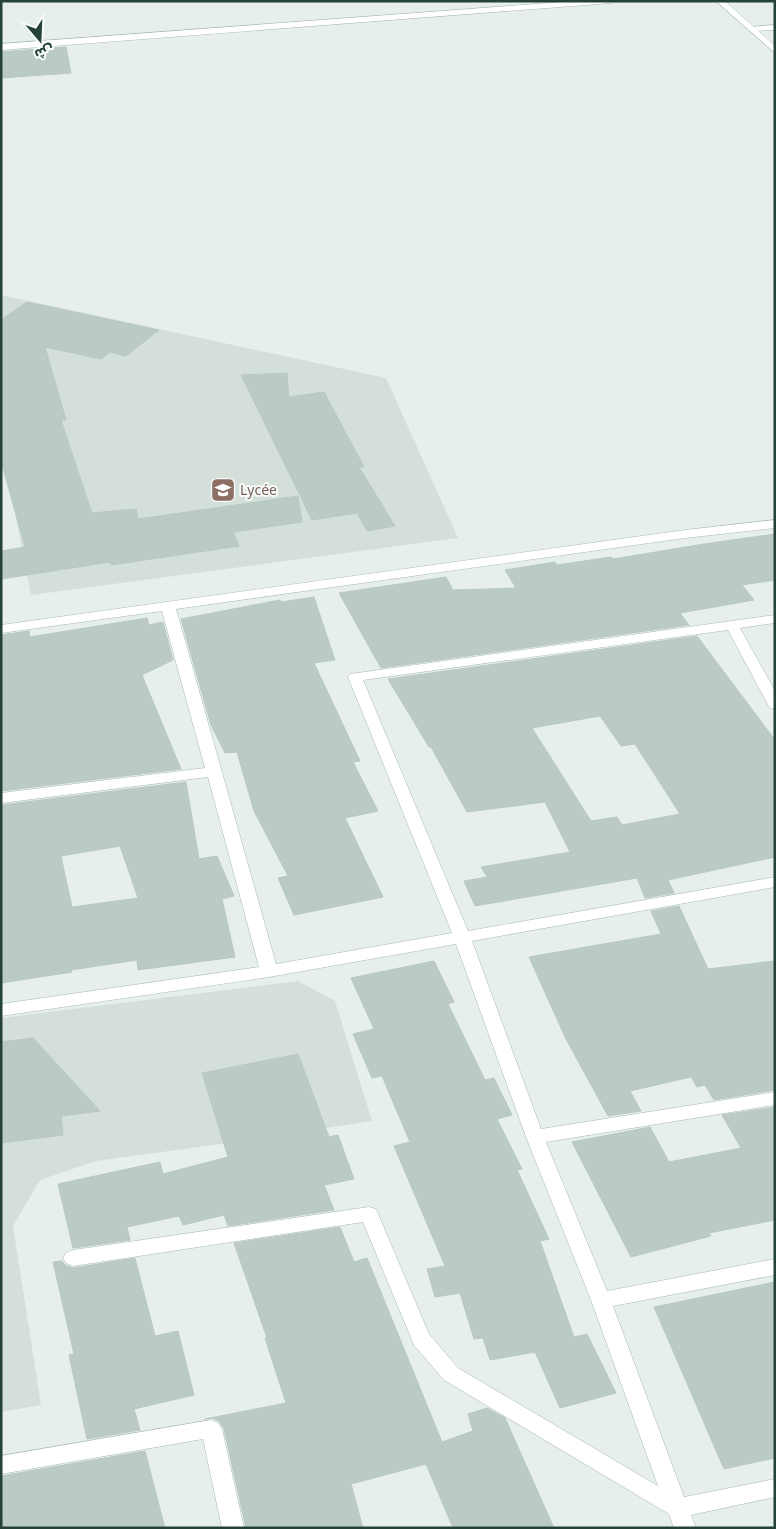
<svg xmlns="http://www.w3.org/2000/svg" width="776" height="1529" viewBox="0 0 776 1529" font-family="'Noto Sans','Noto Sans Arabic',sans-serif">
  <style>
    .built { fill: #d4dfda }
    .building { fill: #bbcac4; stroke: #b8c9c2; fill-rule: evenodd }
    .lines { fill: none; stroke-linecap: round; stroke-linejoin: round }
    .minor-casing { stroke: #a8b8b2; stroke-width: 1 }
    .secondary-casing { stroke: #a4bbb3; stroke-width: 1 }
    .minor { fill: #fff; fill-rule: evenodd }
    .secondary { fill: #fff; fill-rule: evenodd }
    .labels { text-anchor: middle; stroke-width: 4; stroke-linejoin: round; paint-order: stroke }
    .education-label { font-size: 14px; fill: #785e54; stroke: #f7fbf9; text-anchor: start }
  </style>
  <rect width="100%" height="100%" fill="#e6efeb"/>
  <g class="built">
    <path d="M 1,295 L 386,378 L 458,538 L 31,595 L 1,442 Z"/>
    <path d="M 298,981 L 335,1001 L 372,1121 L 235,1142 L 96,1161 L 40,1180 L 13,1226 L 41,1405 L 1,1412 L 1,1018 Z"/>
  </g>
  <g class="building">
    <path d="M 66,47 L 71,73 L 1,78 L 1,52 Z"/>
    <path d="M 27,302 L 159,330 L 126,356 L 110,352 L 101,359 L 45,347 L 66,420 L 61,420 L 92,513 L 136,509 L 138,519 L 298,496 L 302,522 L 233,532 L 239,546 L 111,565 L 110,562 L 1,579 L 1,551 L 25,547 L 1,461 L 1,320 Z"/>
    <path d="M 287,373 L 289,397 L 324,392 L 364,467 L 359,467 L 395,526 L 367,531 L 357,513 L 312,520 L 241,375 Z"/>
    <path d="M 775,534 L 775,580 L 742,585 L 754,600 L 680,613 L 689,625 L 381,668 L 339,593 L 446,577 L 453,590 L 516,588 L 505,570 L 555,562 L 557,565 L 611,557 L 613,559 L 704,544 Z"/>
    <path d="M 314,597 L 335,660 L 314,663 L 360,761 L 353,762 L 378,811 L 345,818 L 383,897 L 294,915 L 278,878 L 288,876 L 254,811 L 237,752 L 225,753 L 211,725 L 181,619 L 280,600 L 281,602 Z"/>
    <path d="M 147,618 L 149,625 L 163,622 L 173,660 L 142,675 L 181,769 L 1,791 L 1,635 L 29,631 L 30,637 Z"/>
    <path d="M 697,636 L 775,740 L 775,857 L 668,880 L 674,893 L 645,898 L 637,878 L 475,906 L 464,881 L 487,877 L 481,867 L 570,852 L 545,802 L 467,812 L 431,747 L 429,747 L 388,679 ZM 600,716 L 621,746 L 635,744 L 680,814 L 622,825 L 617,817 L 591,821 L 532,728 Z"/>
    <path d="M 186,782 L 199,859 L 217,856 L 234,896 L 222,899 L 235,957 L 138,970 L 137,960 L 71,970 L 72,972 L 1,983 L 1,805 ZM 120,846 L 138,898 L 72,907 L 61,856 Z"/>
    <path d="M 679,906 L 708,969 L 775,961 L 775,1090 L 714,1100 L 705,1085 L 697,1087 L 691,1077 L 630,1091 L 641,1111 L 608,1116 L 566,1039 L 529,957 L 661,934 L 651,911 Z"/>
    <path d="M 434,961 L 454,1002 L 448,1004 L 485,1080 L 494,1078 L 512,1115 L 497,1119 L 522,1169 L 517,1170 L 549,1239 L 540,1241 L 574,1337 L 587,1334 L 616,1393 L 560,1408 L 535,1352 L 490,1360 L 483,1338 L 474,1339 L 460,1293 L 435,1297 L 427,1269 L 445,1266 L 394,1146 L 410,1142 L 382,1076 L 372,1078 L 353,1034 L 374,1029 L 351,978 Z"/>
    <path d="M 33,1038 L 100,1111 L 61,1116 L 63,1135 L 1,1143 L 1,1042 Z"/>
    <path d="M 298,1054 L 329,1137 L 338,1135 L 354,1179 L 324,1185 L 334,1210 L 228,1226 L 224,1215 L 183,1225 L 179,1216 L 127,1227 L 130,1240 L 73,1248 L 58,1184 L 160,1162 L 163,1174 L 228,1157 L 202,1073 Z"/>
    <path d="M 775,1107 L 775,1220 L 709,1233 L 711,1236 L 631,1257 L 572,1142 L 650,1127 L 669,1162 L 741,1148 L 722,1115 Z"/>
    <path d="M 340,1227 L 354,1262 L 367,1258 L 442,1442 L 473,1431 L 468,1414 L 487,1408 L 505,1418 L 554,1528 L 453,1528 L 426,1464 L 351,1484 L 363,1528 L 246,1528 L 224,1429 L 219,1421 L 212,1418 L 205,1419 L 286,1403 L 265,1338 L 267,1338 L 234,1243 Z"/>
    <path d="M 135,1258 L 155,1336 L 178,1331 L 194,1395 L 134,1409 L 140,1430 L 87,1439 L 69,1355 L 74,1354 L 53,1262 L 62,1261 L 65,1265 L 73,1268 Z"/>
    <path d="M 775,1282 L 775,1458 L 724,1469 L 654,1307 Z"/>
    <path d="M 145,1451 L 165,1528 L 1,1528 L 1,1476 Z"/>
  </g>
  <g class="lines">
    <defs>
      <g id="minor">
        <path d="M 576,1 L 616,1 L 612,3 L 1,50 L 1,44 Z"/>
        <path d="M 775,25 L 775,30 L 751,31 L 747,29 L 751,27 Z"/>
        <path d="M 775,520 L 775,528 L 685,538 L 176,609 L 276,964 L 452,933 L 348,677 L 350,674 L 775,615 L 775,623 L 740,628 L 775,691 L 775,709 L 770,708 L 768,705 L 728,630 L 363,680 L 468,931 L 775,877 L 775,887 L 472,941 L 541,1129 L 775,1092 L 775,1105 L 546,1142 L 607,1291 L 775,1259 L 775,1275 L 613,1306 L 684,1497 L 775,1479 L 775,1497 L 691,1515 L 696,1528 L 674,1528 L 669,1514 L 444,1380 L 414,1345 L 363,1222 L 73,1266 L 66,1263 L 63,1258 L 66,1253 L 73,1250 L 369,1207 L 376,1209 L 429,1334 L 458,1368 L 658,1486 L 591,1300 L 526,1137 L 456,944 L 269,977 L 1,1016 L 1,1004 L 259,967 L 208,777 L 1,803 L 1,793 L 205,768 L 162,611 L 1,633 L 1,625 L 685,530 Z"/>
        <path d="M 211,1420 L 218,1423 L 222,1429 L 244,1528 L 222,1528 L 203,1439 L 1,1474 L 1,1456 Z"/>
      </g>
      <path id="secondary" d="M 716,1 L 725,1 L 775,46 L 775,53 Z"/>
    </defs>
    <use href="#minor" class="minor-casing"/>
    <use href="#secondary" class="secondary-casing"/>
    <use href="#minor" class="minor"/>
    <use href="#secondary" class="secondary"/>
  </g>
  <defs>
    <symbol id="school-square" viewBox="-11 -11 22 22"><rect x="-9" y="-9" width="18" height="18" rx="4" fill="#8d6e63" stroke="#f7fbf9"/><path d="M0-5L7-2L0 1L-7-2ZM-4 1L0 2.5L4 1V4Q0 6-4 4Z" fill="#fff"/></symbol>
  </defs>
  <g fill-rule="evenodd">
    <use href="#school-square" x="209" y="476" width="28" height="28"/>
  </g>
  <g class="labels">
    <g class="education-label">
      <text x="240" y="495">Lycée</text>
    </g>
  </g>
  <rect width="776" height="1529" fill="none" stroke="#24423a" stroke-width="5"/>
  <g transform="translate(40 40) rotate(161)" stroke="#f7fbf9" stroke-width="4" paint-order="stroke">
  <path d="M0-4L9 19L0 12L-9 19Z" fill="#24423a"/>
  <text y="-8" font-size="14" font-weight="bold" text-anchor="middle" fill="#24423a">ش</text>
  </g>
</svg>
